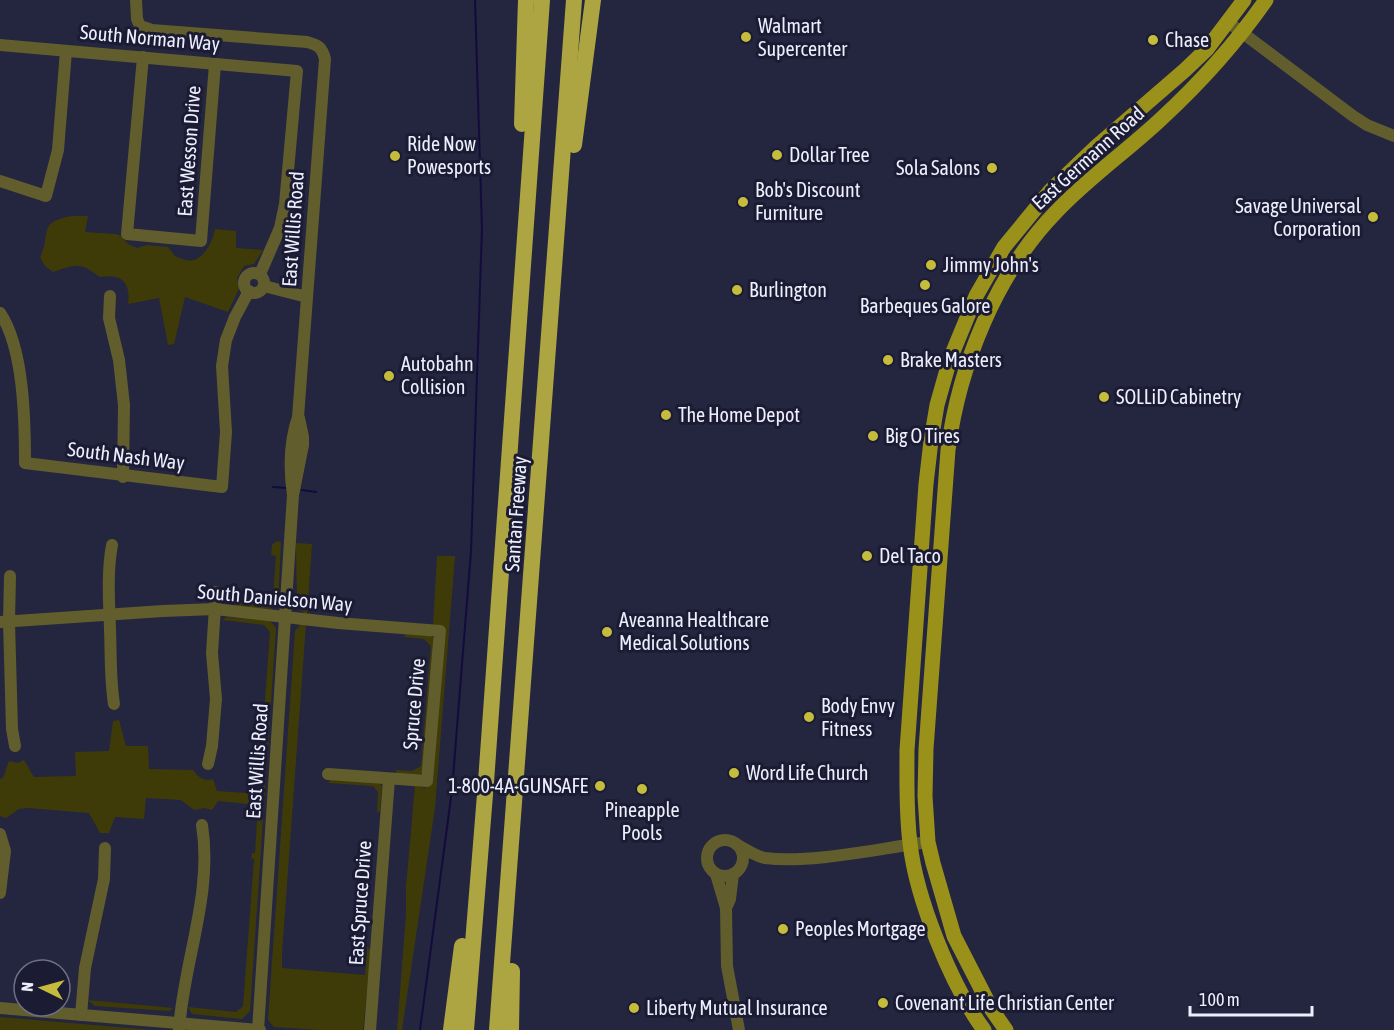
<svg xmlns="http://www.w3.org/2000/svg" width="1394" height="1030" viewBox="0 0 1394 1030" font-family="'Asap Condensed',sans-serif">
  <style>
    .green { fill: #3f3b08 }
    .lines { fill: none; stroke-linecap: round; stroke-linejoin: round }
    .stream { stroke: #130b3e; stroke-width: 2 }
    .minor { stroke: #615d2d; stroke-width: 12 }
    .major { stroke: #9a911b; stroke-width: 15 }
    .highway { stroke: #ada541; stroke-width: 16 }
    .poi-dot { fill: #c6bc3c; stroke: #1b1b34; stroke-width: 2 }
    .labels { text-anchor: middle; stroke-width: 6; stroke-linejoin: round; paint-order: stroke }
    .poi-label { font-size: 20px; fill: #edeffd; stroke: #1b1b34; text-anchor: start }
    .street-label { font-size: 20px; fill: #edeffd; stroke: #1b1b34 }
  </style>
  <rect width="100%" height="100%" fill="#24253f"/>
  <g class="green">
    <path d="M 72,216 L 88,216 L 85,232 L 116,234 L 121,236 L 128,244 L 137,248 L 147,245 L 168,247 L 175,256 C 180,258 188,262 194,260 C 206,256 213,240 215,229 L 236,231 L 236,248 L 263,250 L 254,264 L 244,266 L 237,278 L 239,289 L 228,312 L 185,297 L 174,344 L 168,345 L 159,298 L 128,304 C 131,283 122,273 100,277 C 79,262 78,264 53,272 L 45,266 L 40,257 C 52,234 36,222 72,216 Z"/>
    <path d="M 277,541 L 281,542 L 278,602 L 271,609 L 237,607 L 234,602 L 265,605 L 273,596 L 276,556 L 271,555 L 272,545 Z"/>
    <path d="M 296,543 L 312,544 L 307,615 L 297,608 Z"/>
    <path d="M 437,556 L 455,556 L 435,808 L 402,1030 L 397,1030 L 406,914 L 406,887 L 415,785 L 425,788 L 433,781 L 444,642 C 448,631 445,625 433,625 Z"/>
    <path d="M 227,617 L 270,621 L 276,628 L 250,1011 L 242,1019 L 192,1014 L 188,1007 L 236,1012 L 243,1006 L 254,859 L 251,858 L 252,853 L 255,853 L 258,805 L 218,801 L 212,810 L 205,808 L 194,810 L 181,800 L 146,798 L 144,819 L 115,817 L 109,833 L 100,833 L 89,813 L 28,808 L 19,809 L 6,818 L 0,816 L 0,779 L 3,778 L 9,761 L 18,763 L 24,760 L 34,777 L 76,776 L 75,752 L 109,751 L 113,721 L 119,720 L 126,746 L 148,746 L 149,769 L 193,770 C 198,777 204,782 213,779 L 217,791 L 258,794 L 270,632 L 264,625 L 222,620 Z"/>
    <path d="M 306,624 L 282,953 L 282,968 L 365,975 L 367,947 L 371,950 L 363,1030 L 319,1030 L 274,1027 L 268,1020 L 295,631 L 300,625 Z"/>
    <path d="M 406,634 L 431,636 L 435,640 L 424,769 L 419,776 L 398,774 L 395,770 L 412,771 L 421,766 L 431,646 L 424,639 L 404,637 Z"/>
    <path d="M 331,779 L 379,783 L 382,786 L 380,811 L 377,813 L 378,792 L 373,786 L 328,783 Z"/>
    <path d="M 88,1000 L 173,1008 L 169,1011 L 95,1006 Z"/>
    <path d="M 0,1017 L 152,1030 L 0,1030 Z"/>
  </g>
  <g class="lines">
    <g class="stream">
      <path d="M 273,487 L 286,488"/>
      <path d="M 302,490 L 316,492"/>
      <path d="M 252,799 L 260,800"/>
      <path d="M 420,1030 L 452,790 L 471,551 L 482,229 L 475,0"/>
    </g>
    <g class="minor">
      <path d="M 136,0 L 137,19 L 140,26 L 152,30 L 307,42 C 318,45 322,47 325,59 L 298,417 C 289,443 289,468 293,495"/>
      <path d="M 1228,22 L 1353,116 L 1367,125 L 1394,136"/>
      <path d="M 0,45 L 297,71 L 285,204 L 280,228 L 260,274"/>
      <path d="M 143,57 L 127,234 L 201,241 L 215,64"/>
      <path d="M 0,181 L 46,196 L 58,150 L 66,51"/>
      <circle cx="254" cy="283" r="10"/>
      <path d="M 264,286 L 307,297"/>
      <path d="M 110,296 L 109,318 L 119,360 L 124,405 L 123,477"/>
      <path d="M 0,313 C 24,348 25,421 25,463 L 222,487 L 226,432 L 222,366 L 226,340 L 235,317 L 249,291"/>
      <path d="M 112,545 C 107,572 109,601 110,629 C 111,654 110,679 114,704"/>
      <path d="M 10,576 L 9,622 L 12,729 L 15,746"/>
      <path d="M 0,622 L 163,611 L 215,609 L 338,623 L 440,631 L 427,781 L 328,774"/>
      <path d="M 208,764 L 212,746 L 216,699 L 212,653 L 216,592"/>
      <path d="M 0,834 L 5,851 L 0,893"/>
      <circle cx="725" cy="858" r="18"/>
      <path d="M 736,844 C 746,849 754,856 765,858 C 811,864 881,848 928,842"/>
      <path d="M 716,874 L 726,908 L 727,966 L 739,1030"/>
      <path d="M 726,908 L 730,899 L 733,874"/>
      <path d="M 0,1008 L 260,1030"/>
      <path d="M 81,1015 L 85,968 L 104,879 L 105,848"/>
      <path d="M 179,1029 C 184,960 213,894 202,825"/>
      <path d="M 258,1030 L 293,495 L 303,445 L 303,437 L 299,418"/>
      <path d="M 370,1030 L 389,779"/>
    </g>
    <g class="major">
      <path d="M 984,1030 C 951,985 916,898 910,843 C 906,812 907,781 907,750 L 926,484 L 931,441 L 937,405 L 950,359 L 976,296 L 1004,247 L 1050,191 L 1096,147 L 1185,70 L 1207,49 L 1244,0"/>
      <path d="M 1006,1030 L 992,1010 L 954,936 L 933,863 L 928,842 L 925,796 L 926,749 L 948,450 C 959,366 996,274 1055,213 C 1088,178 1127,151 1161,119 C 1200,83 1236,43 1266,0"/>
    </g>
    <g class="highway">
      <path d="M 522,124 L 526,0"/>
      <path d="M 574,145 L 593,0"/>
      <path d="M 451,1030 L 462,946"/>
      <path d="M 466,1030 L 486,782 L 542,0"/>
      <path d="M 497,1030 L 574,0"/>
      <path d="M 511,1030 L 512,971"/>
    </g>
  </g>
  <g class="poi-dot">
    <circle cx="746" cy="37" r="6"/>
    <circle cx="1153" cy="40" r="6"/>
    <circle cx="777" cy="155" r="6"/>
    <circle cx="395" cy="156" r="6"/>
    <circle cx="992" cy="168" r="6"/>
    <circle cx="743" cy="202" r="6"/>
    <circle cx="1373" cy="217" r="6"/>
    <circle cx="931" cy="265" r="6"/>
    <circle cx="925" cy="285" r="6"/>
    <circle cx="737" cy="290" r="6"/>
    <circle cx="888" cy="360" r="6"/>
    <circle cx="389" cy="376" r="6"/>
    <circle cx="1104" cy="397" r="6"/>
    <circle cx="666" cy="415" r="6"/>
    <circle cx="873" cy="436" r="6"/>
    <circle cx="867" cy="556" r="6"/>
    <circle cx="607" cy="632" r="6"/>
    <circle cx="809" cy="717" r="6"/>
    <circle cx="734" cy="773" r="6"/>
    <circle cx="600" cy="786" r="6"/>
    <circle cx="642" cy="789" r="6"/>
    <circle cx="783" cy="929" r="6"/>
    <circle cx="883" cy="1003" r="6"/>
    <circle cx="634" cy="1008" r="6"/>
  </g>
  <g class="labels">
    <g class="poi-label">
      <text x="758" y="33">Walmart<tspan x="758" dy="23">Supercenter</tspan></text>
      <text x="1165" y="47">Chase</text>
      <text x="407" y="151">Ride Now<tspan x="407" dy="23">Powesports</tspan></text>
      <text x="789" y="162">Dollar Tree</text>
      <text x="980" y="175" text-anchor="end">Sola Salons</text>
      <text x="755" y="197">Bob's Discount<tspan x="755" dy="23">Furniture</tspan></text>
      <text x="1361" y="213" text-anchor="end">Savage Universal<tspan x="1361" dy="23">Corporation</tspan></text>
      <text x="943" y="272">Jimmy John's</text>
      <text x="749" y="297">Burlington</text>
      <text x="925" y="313" text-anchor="middle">Barbeques Galore</text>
      <text x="900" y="367">Brake Masters</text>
      <text x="401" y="371">Autobahn<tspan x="401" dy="23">Collision</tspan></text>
      <text x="1116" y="404">SOLLiD Cabinetry</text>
      <text x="678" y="422">The Home Depot</text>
      <text x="885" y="443">Big O Tires</text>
      <text x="879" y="563">Del Taco</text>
      <text x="619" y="627">Aveanna Healthcare<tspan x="619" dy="23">Medical Solutions</tspan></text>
      <text x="821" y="713">Body Envy<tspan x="821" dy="23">Fitness</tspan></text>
      <text x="746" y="780">Word Life Church</text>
      <text x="588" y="793" text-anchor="end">1-800-4A-GUNSAFE</text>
      <text x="642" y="817" text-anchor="middle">Pineapple<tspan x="642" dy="23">Pools</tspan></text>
      <text x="795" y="936">Peoples Mortgage</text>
      <text x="895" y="1010">Covenant Life Christian Center</text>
      <text x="646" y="1015">Liberty Mutual Insurance</text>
    </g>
    <g class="street-label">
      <text transform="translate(150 38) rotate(5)" y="7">South Norman Way</text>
      <text transform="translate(189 151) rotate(-86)" y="7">East Wesson Drive</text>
      <text transform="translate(1088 158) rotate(-42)" y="7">East Germann Road</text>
      <text transform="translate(293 229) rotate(-86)" y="7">East Willis Road</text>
      <text transform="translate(126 456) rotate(7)" y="7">South Nash Way</text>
      <text transform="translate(516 514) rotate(-86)" y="7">Santan Freeway</text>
      <text transform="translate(275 598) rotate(5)" y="7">South Danielson Way</text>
      <text transform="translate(414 704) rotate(-85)" y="7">Spruce Drive</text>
      <text transform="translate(257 761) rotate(-86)" y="7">East Willis Road</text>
      <text transform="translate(360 903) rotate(-86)" y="7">East Spruce Drive</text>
    </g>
  </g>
  <g transform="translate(42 988) rotate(275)"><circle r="28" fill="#1b1b34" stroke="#6f7084" stroke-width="1.5"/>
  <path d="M0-4.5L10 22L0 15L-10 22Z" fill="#c6bc3c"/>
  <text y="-9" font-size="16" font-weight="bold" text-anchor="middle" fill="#edeffd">N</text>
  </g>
  <path d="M1190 1006v9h122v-9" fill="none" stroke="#edeffd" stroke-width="3"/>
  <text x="1199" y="1006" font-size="18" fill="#edeffd" stroke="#1b1b34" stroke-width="4.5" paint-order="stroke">100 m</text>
</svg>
